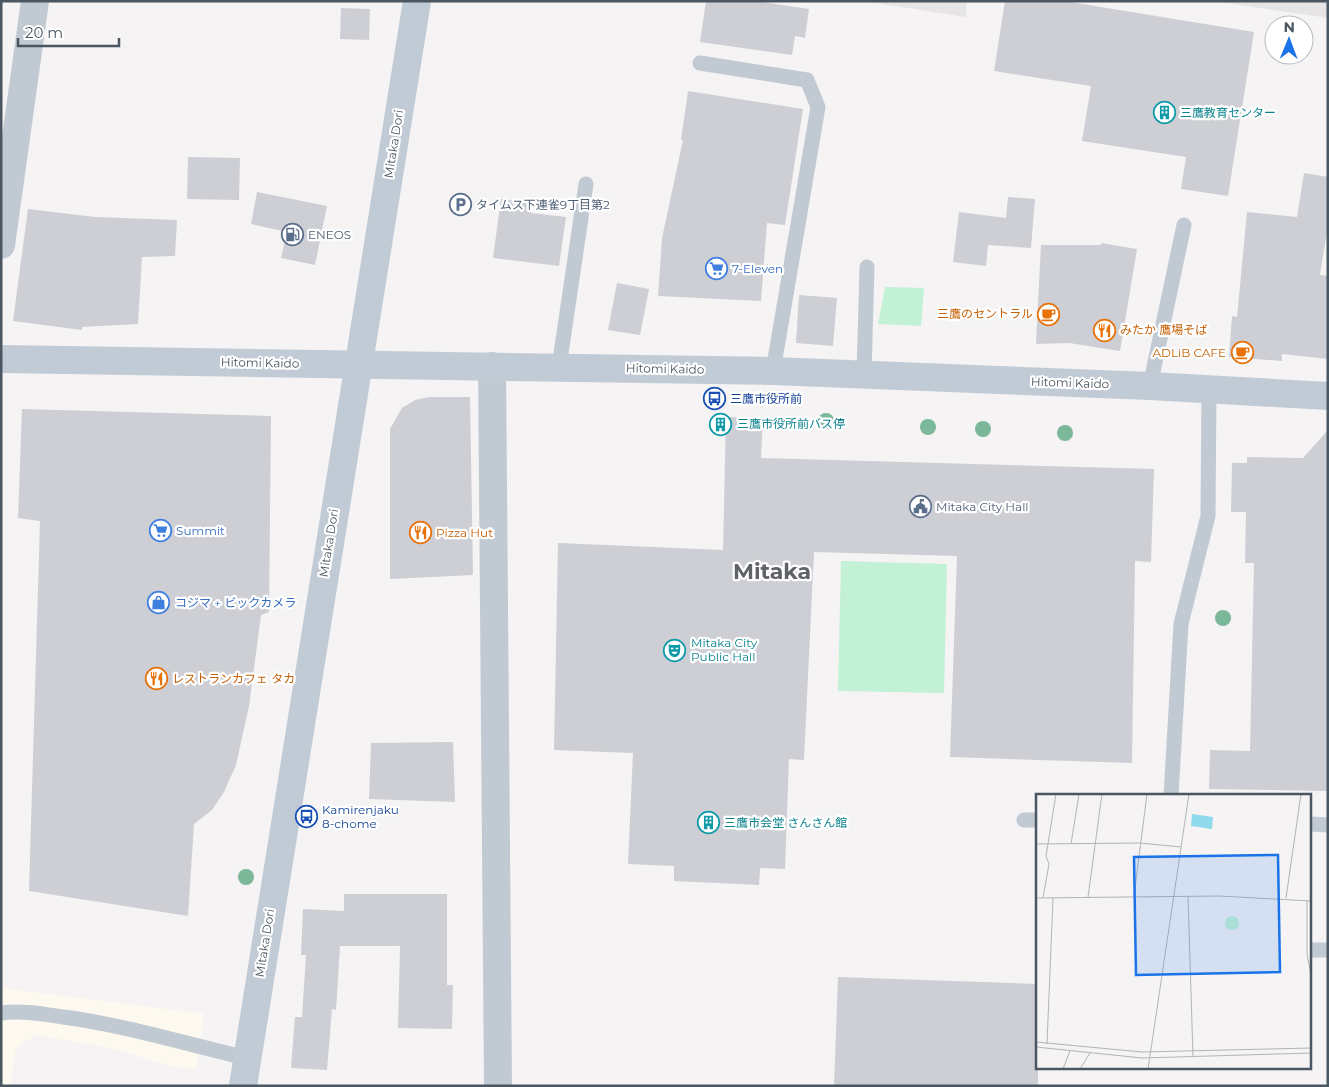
<svg xmlns="http://www.w3.org/2000/svg" width="1329" height="1087" viewBox="0 0 1329 1087" font-family="Montserrat,'Noto Sans JP',sans-serif">
  <style>
    .commercial { fill: #fdf9ef }
    .education { fill: #e6e4e5 }
    .green { fill: #c3f1d5 }
    .building { fill: #cdcfd5 }
    .lines { fill: none; stroke-linecap: round; stroke-linejoin: round }
    .lane { stroke: #c1cad2; stroke-width: 15 }
    .street { stroke: #c1cad2; stroke-width: 28 }
    .secondary { stroke: #c1cbd6; stroke-width: 28 }
    .tree { fill: #7bb799 }
    .labels { text-anchor: middle; stroke-width: 4.5; stroke-linejoin: round; paint-order: stroke }
    .culture-label { font-size: 12px; fill: #0d838f; stroke: #fff; text-anchor: start }
    .street-label { font-size: 12px; fill: #4a5661; stroke: #fff }
    .service-label { font-size: 12px; fill: #4e5e75; stroke: #fff; text-anchor: start }
    .shop-label { font-size: 12px; fill: #366cbe; stroke: #fff; text-anchor: start }
    .food-label { font-size: 12px; fill: #c56008; stroke: #fff; text-anchor: start }
    .transit-label { font-size: 12px; fill: #164399; stroke: #fff; text-anchor: start }
    .town-label { font-size: 22px; font-weight: bold; fill: #5f6368; stroke: #fff }
    .inset-road { fill: none; stroke: #b1b4b9; stroke-width: 1 }
    .view { fill: #1a73e8; fill-opacity: 0.15; stroke: #1a73e8; stroke-width: 2.5 }
    .inset-edge { fill: none; stroke: #4a5661; stroke-width: 2.5 }
  </style>
  <rect width="100%" height="100%" fill="#f5f3f3"/>
  <path class="commercial" d="M 1,988 L 204,1014 L 196,1070 L 166,1065 L 115,1049 L 36,1035 L 16,1048 L 10,1086 L 1,1086 Z"/>
  <g class="education">
    <path d="M 862,1 L 967,1 L 966,17 Z"/>
    <path d="M 1214,1 L 1328,1 L 1328,18 L 1213,1 Z"/>
  </g>
  <g class="green">
    <path d="M 885,287 L 924,288 L 921,326 L 878,324 Z"/>
    <path d="M 841,561 L 947,564 L 944,693 L 838,691 Z"/>
  </g>
  <g class="building">
    <path d="M 706,1 L 755,1 L 809,9 L 805,38 L 795,36 L 792,55 L 700,42 Z"/>
    <path d="M 1005,1 L 1064,1 L 1254,32 L 1228,196 L 1181,189 L 1186,157 L 1082,141 L 1091,86 L 994,71 Z"/>
    <path d="M 341,8 L 370,9 L 369,40 L 340,39 Z"/>
    <path d="M 688,91 L 803,109 L 785,225 L 767,223 L 761,301 L 658,296 L 662,238 L 683,140 L 681,140 Z"/>
    <path d="M 188,157 L 240,158 L 239,200 L 187,199 Z"/>
    <path d="M 1304,173 L 1328,177 L 1328,225 L 1320,275 L 1328,276 L 1328,359 L 1282,354 L 1282,361 L 1229,357 L 1232,316 L 1237,317 L 1247,212 L 1297,217 Z"/>
    <path d="M 257,192 L 327,206 L 315,265 L 281,258 L 287,232 L 251,224 Z"/>
    <path d="M 1008,197 L 1035,199 L 1031,248 L 988,245 L 986,266 L 953,262 L 959,212 L 1006,218 Z"/>
    <path d="M 501,199 L 532,203 L 531,213 L 566,217 L 559,266 L 493,258 Z"/>
    <path d="M 28,209 L 95,217 L 177,220 L 175,256 L 142,257 L 138,324 L 82,327 L 82,330 L 13,321 Z"/>
    <path d="M 1101,243 L 1137,249 L 1120,351 L 1069,343 L 1036,344 L 1041,245 L 1101,245 Z"/>
    <path d="M 617,283 L 649,289 L 640,335 L 608,330 Z"/>
    <path d="M 799,295 L 837,298 L 833,346 L 796,343 Z"/>
    <path d="M 429,397 L 470,397 L 473,575 L 390,579 L 390,429 L 402,408 L 415,400 Z"/>
    <path d="M 22,409 L 271,416 L 269,612 L 261,615 L 249,706 L 236,765 L 224,792 L 212,810 L 194,824 L 188,916 L 29,891 L 40,521 L 18,518 Z"/>
    <path d="M 726,417 L 763,418 L 761,458 L 1154,469 L 1151,562 L 1135,561 L 1132,763 L 950,757 L 957,556 L 814,552 L 804,760 L 789,759 L 785,869 L 760,868 L 759,885 L 674,881 L 674,866 L 628,864 L 633,753 L 554,750 L 558,543 L 723,550 Z"/>
    <path d="M 1328,430 L 1328,791 L 1209,789 L 1210,750 L 1250,751 L 1254,563 L 1245,563 L 1246,512 L 1231,512 L 1232,463 L 1247,463 L 1247,457 L 1303,458 Z"/>
    <path d="M 453,742 L 455,802 L 369,799 L 371,743 Z"/>
    <path d="M 344,894 L 447,894 L 447,985 L 453,985 L 452,1029 L 398,1028 L 400,946 L 340,946 L 336,1010 L 332,1009 L 327,1070 L 291,1068 L 295,1017 L 302,1017 L 306,955 L 301,955 L 303,909 L 344,911 Z"/>
    <path d="M 838,977 L 1038,984 L 1038,1086 L 834,1086 Z"/>
  </g>
  <g class="lines">
    <g class="lane">
      <path d="M 700,63 L 807,80 L 818,107 L 773,371"/>
      <path d="M 559,367 L 586,184"/>
      <path d="M 864,375 L 867,267"/>
      <path d="M 1150,386 L 1184,225"/>
      <path d="M 1171,796 L 1181,624 L 1208,516 L 1209,388"/>
      <path d="M 1024,820 L 1038,820"/>
      <path d="M 1310,824 L 1328,825"/>
      <path d="M 1310,950 L 1328,950"/>
      <path d="M 1,1013 C 21,1010 43,1014 63,1017 C 125,1025 186,1044 247,1058"/>
    </g>
    <g class="street">
      <path d="M 1,245 L 35,1"/>
      <path d="M 492,366 L 498,1086"/>
    </g>
    <g class="secondary">
      <path d="M 1,359 L 773,371 L 1150,386 L 1328,396"/>
      <path d="M 243,1086 L 417,1"/>
    </g>
  </g>
  <g class="tree">
    <circle cx="826" cy="421" r="8"/>
    <circle cx="928" cy="427" r="8"/>
    <circle cx="983" cy="429" r="8"/>
    <circle cx="1065" cy="433" r="8"/>
    <circle cx="1223" cy="618" r="8"/>
    <circle cx="246" cy="877" r="8"/>
  </g>
  <defs>
    <symbol id="building-ring" viewBox="-11 -11 22 22"><circle r="9.5" fill="#fff" stroke="#0f9aa8" stroke-width="1.5"/><path d="M-4-6H4V6H1V3H-1V6H-4ZM-2.5-4.3h1.7v1.8h-1.7ZM.8-4.3h1.7v1.8H.8ZM-2.5-1h1.7V.8h-1.7ZM.8-1h1.7V.8H.8Z" fill="#0f9aa8"/></symbol>
    <symbol id="parking-ring" viewBox="-11 -11 22 22"><circle r="9.5" fill="#fff" stroke="#5c6f8a" stroke-width="1.5"/><path d="M-3.5-5.5H1a3.5 3.5 0 0 1 0 7H-1V5.5H-3.5ZM-1-3.4V-.6H.8a1.4 1.4 0 0 0 0-2.8Z" fill="#5c6f8a"/></symbol>
    <symbol id="fuel-ring" viewBox="-11 -11 22 22"><circle r="9.5" fill="#fff" stroke="#5c6f8a" stroke-width="1.5"/><path d="M-5.5-6h7V0h2V4h1.3V-2.5L3-4.5l.8-.8L6-3V5H2.5V1h-1V6h-7ZM-4.2-4.7v3.2H.2V-4.7Z" fill="#5c6f8a"/></symbol>
    <symbol id="supermarket-ring" viewBox="-11 -11 22 22"><circle r="9.5" fill="#fff" stroke="#3f7fe0" stroke-width="1.5"/><path d="M-6-5.5h2.5l.6 2H6L4.5 2H-2.5L-4.4-4H-6ZM-1.5 3.2a1.3 1.3 0 1 0 .1 0ZM3 3.2a1.3 1.3 0 1 0 .1 0Z" fill="#3f7fe0"/></symbol>
    <symbol id="cafe-ring" viewBox="-11 -11 22 22"><circle r="9.5" fill="#fff" stroke="#e8710a" stroke-width="1.5"/><path d="M-5.5-4.5H6V0H3Q3 3.5 0 3.5H-2.5Q-5.5 3.5-5.5 0ZM3-3.2v2h1.7v-2ZM-6 4.5H4V6H-6Z" fill="#e8710a"/></symbol>
    <symbol id="restaurant-ring" viewBox="-11 -11 22 22"><circle r="9.5" fill="#fff" stroke="#e8710a" stroke-width="1.5"/><path d="M-5-6h1v4h1v-4h1v4h1v-4h1v5L-1.5 .5V6h-2V.5L-5-1ZM5-6V6H3V1.5H1.5Q1.5-4 5-6Z" fill="#e8710a"/></symbol>
    <symbol id="bus-ring" viewBox="-11 -11 22 22"><circle r="9.5" fill="#fff" stroke="#1a4fb4" stroke-width="1.5"/><path d="M-5-6H5V4H4V6H2V4H-2V6H-4V4H-5ZM-3.5-4V0h7V-4ZM-3.5 1.2v1.5H-2V1.2ZM2 1.2v1.5H3.5V1.2Z" fill="#1a4fb4"/></symbol>
    <symbol id="civic-ring" viewBox="-11 -11 22 22"><circle r="9.5" fill="#fff" stroke="#5c6f8a" stroke-width="1.5"/><path d="M-.6-6.5H3V-4.5H.6V-3L4-1V1h2V6H-6V1h2V-1L-.6-3ZM-1.2 2.5V6h2.4V2.5Z" fill="#5c6f8a"/></symbol>
    <symbol id="shop-ring" viewBox="-11 -11 22 22"><circle r="9.5" fill="#fff" stroke="#3f7fe0" stroke-width="1.5"/><path d="M-5-2.5h2.3a2.7 3.5 0 0 1 5.4 0H5L5.5 6h-11ZM-1.5-2.5h3a1.5 2.3 0 0 0-3 0Z" fill="#3f7fe0"/></symbol>
    <symbol id="theatre-ring" viewBox="-11 -11 22 22"><circle r="9.5" fill="#fff" stroke="#0f9aa8" stroke-width="1.5"/><path d="M-5-5.5Q0-4 5-5.5V0Q5 5 0 6Q-5 5-5 0ZM-3.3-2.5H-1v1.5H-3.3ZM1-2.5H3.3v1.5H1ZM-2.8 1Q0 5.5 2.8 1Z" fill="#0f9aa8"/></symbol>
  </defs>
  <g fill-rule="evenodd">
    <use href="#building-ring" x="1152" y="100" width="25" height="25"/>
    <use href="#parking-ring" x="448" y="192" width="25" height="25"/>
    <use href="#fuel-ring" x="280" y="222" width="25" height="25"/>
    <use href="#supermarket-ring" x="704" y="256" width="25" height="25"/>
    <use href="#cafe-ring" x="1036" y="302" width="25" height="25"/>
    <use href="#restaurant-ring" x="1092" y="318" width="25" height="25"/>
    <use href="#cafe-ring" x="1230" y="340" width="25" height="25"/>
    <use href="#bus-ring" x="702" y="386" width="25" height="25"/>
    <use href="#building-ring" x="708" y="412" width="25" height="25"/>
    <use href="#civic-ring" x="908" y="494" width="25" height="25"/>
    <use href="#supermarket-ring" x="148" y="518" width="25" height="25"/>
    <use href="#restaurant-ring" x="408" y="520" width="25" height="25"/>
    <use href="#shop-ring" x="146" y="590" width="25" height="25"/>
    <use href="#theatre-ring" x="662" y="638" width="25" height="25"/>
    <use href="#restaurant-ring" x="144" y="666" width="25" height="25"/>
    <use href="#bus-ring" x="294" y="804" width="25" height="25"/>
    <use href="#building-ring" x="696" y="810" width="25" height="25"/>
  </g>
  <g class="labels">
    <g class="culture-label">
      <text x="1180" y="117">三鷹教育センター</text>
      <text x="737" y="428">三鷹市役所前バス停</text>
      <text x="691" y="647">Mitaka City<tspan x="691" dy="14">Public Hall</tspan></text>
      <text x="724" y="827">三鷹市会堂 さんさん館</text>
    </g>
    <g class="street-label">
      <text transform="translate(394 144) rotate(-81)" y="4">Mitaka Dori</text>
      <text transform="translate(260 363) rotate(1)" y="4">Hitomi Kaido</text>
      <text transform="translate(665 369) rotate(1)" y="4">Hitomi Kaido</text>
      <text transform="translate(1070 383) rotate(2)" y="4">Hitomi Kaido</text>
      <text transform="translate(329 543) rotate(-81)" y="4">Mitaka Dori</text>
      <text transform="translate(265 943) rotate(-81)" y="4">Mitaka Dori</text>
    </g>
    <g class="service-label">
      <text x="476" y="209">タイムス下連雀9丁目第2</text>
      <text x="308" y="239">ENEOS</text>
      <text x="936" y="511">Mitaka City Hall</text>
    </g>
    <g class="shop-label">
      <text x="732" y="273">7-Eleven</text>
      <text x="176" y="535">Summit</text>
      <text x="175" y="607">コジマ + ビックカメラ</text>
    </g>
    <g class="food-label">
      <text x="1033" y="318" text-anchor="end">三鷹のセントラル</text>
      <text x="1120" y="334">みたか 鷹場そば</text>
      <text x="1226" y="357" text-anchor="end">ADLiB CAFE</text>
      <text x="436" y="537">Pizza Hut</text>
      <text x="172" y="683">レストランカフェ タカ</text>
    </g>
    <g class="transit-label">
      <text x="730" y="403">三鷹市役所前</text>
      <text x="322" y="814">Kamirenjaku<tspan x="322" dy="14">8-chome</tspan></text>
    </g>
    <g class="town-label">
      <text x="772" y="579">Mitaka</text>
    </g>
  </g>
  <g transform="translate(1036 794)">
    <rect width="275" height="275" fill="#f5f3f3"/>
    <path d="M189 129a7 7 0 1 1 14 0a7 7 0 1 1-14 0Z" fill="#c3f1d5"/>
    <path d="M 156,20 L 177,23 L 176,35 L 155,32 Z" fill="#90daee"/>
    <path class="inset-road" d="M 0,50 L 104,49 L 145,53M 35,50 L 43,0M 98,102 L 111,0M 152,102 L 157,263M 52,103 L 66,0M 0,104 L 183,102 L 275,107M 7,104 L 13,70 L 10,62 L 20,0M 250,104 L 265,0M 271,106 L 271,161 L 275,180M 0,248 L 106,258 L 275,254M 11,250 L 17,104M 0,253 L 106,264 L 275,259M 27,275 L 34,257M 44,275 L 54,259M 112,275 L 153,0"/>
    <path class="view" d="M 242,61 L 244,178 L 100,181 L 98,63 Z"/>
    <rect width="275" height="275" class="inset-edge"/>
  </g>
  <rect width="1329" height="1087" fill="none" stroke="#4a5661" stroke-width="5"/>
  <g transform="translate(1289 40) rotate(1)"><circle r="24" fill="#ffffff" stroke="#b7bbc0"/>
  <path d="M0-4L9 19L0 12L-9 19Z" fill="#1a73e8"/>
  <text y="-8" font-size="14" font-weight="bold" text-anchor="middle" fill="#4a5661">N</text>
  </g>
  <path d="M18 38v8h101v-8" fill="none" stroke="#4a5661" stroke-width="2.5"/>
  <text x="25" y="38" font-size="15" fill="#4a5661" stroke="#ffffff" stroke-width="4" paint-order="stroke">20 m</text>
</svg>
